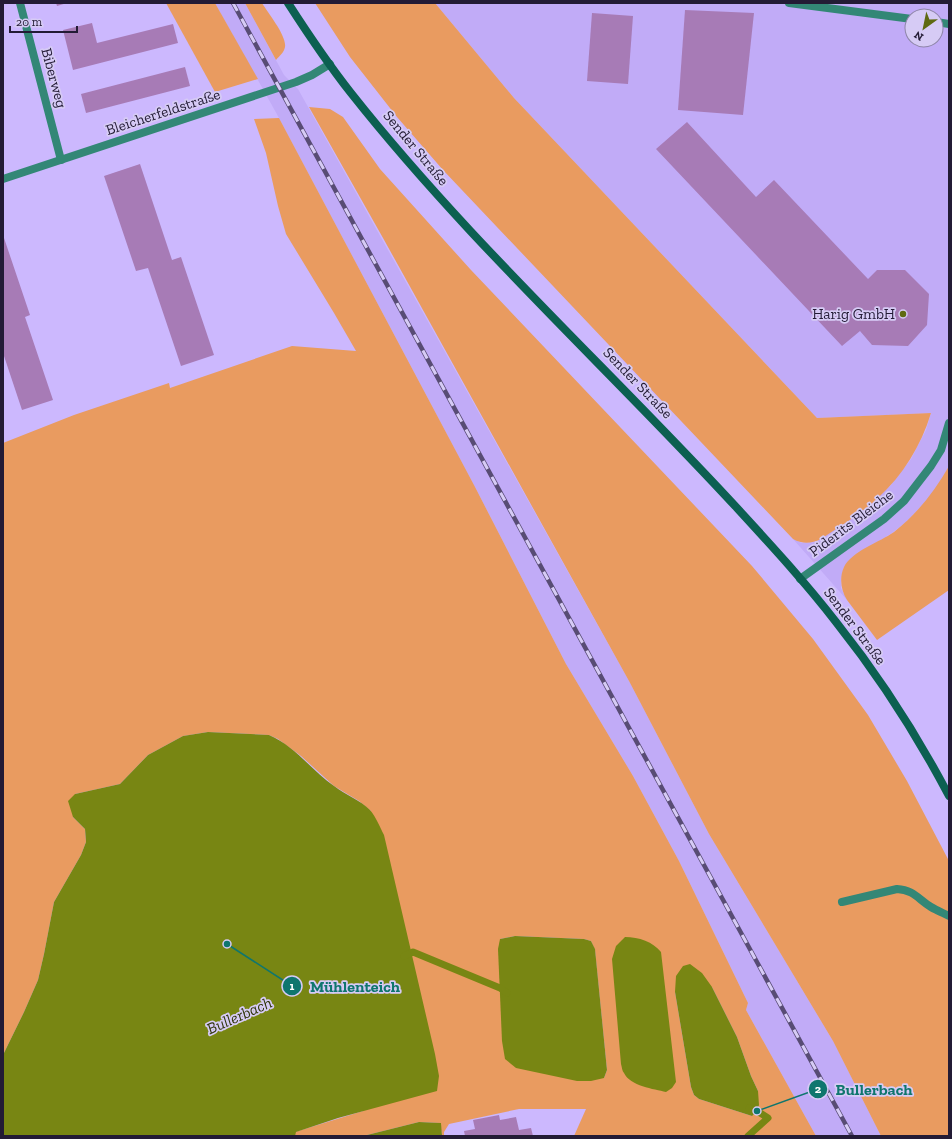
<svg xmlns="http://www.w3.org/2000/svg" width="952" height="1139" viewBox="0 0 952 1139" font-family="'Zilla Slab',serif">
  <style>
    .built { fill: #c1abf7; fill-rule: evenodd }
    .green { fill: #e99b60; fill-rule: evenodd }
    .water { fill: #788613 }
    .lines { fill: none; stroke-linecap: round; stroke-linejoin: round }
    .stream { stroke: #788613; stroke-width: 7 }
    .building { fill: #a77bb6 }
    .lane { stroke: #338776; stroke-width: 8 }
    .street { stroke: #338776; stroke-width: 8 }
    .secondary { stroke: #0c6051; stroke-width: 8 }
    .rail-casing { stroke: #584c74; stroke-width: 4.5 }
    .rail { stroke: #d6cbf5; stroke-width: 3; stroke-dasharray: 9; stroke-linecap: butt }
    .poi-dot { fill: #5f6a11; stroke: #d6cbf5; stroke-width: 1.5 }
    .labels { text-anchor: middle; stroke-width: 3.5; stroke-linejoin: round; paint-order: stroke }
    .street-label { font-size: 15px; fill: #231b35; stroke: #d6cbf5 }
    .poi-label { font-size: 15px; fill: #231b35; stroke: #d6cbf5; text-anchor: end }
    .water-label { font-size: 16px; font-style: italic; fill: #2f3509; stroke: #d6cbf5 }
    .leader { fill: none; stroke: #0f766e; stroke-width: 1.5 }
    .callout-dot { fill: #0f766e; stroke: #d6cbf5; stroke-width: 1.5 }
    .mark-label { font-size: 12px; text-anchor: middle; font-weight: bold; fill: #fff }
    .callout-label { font-size: 16px; text-anchor: middle; font-weight: bold; fill: #0f766e; stroke: #d6cbf5; stroke-width: 3.5; stroke-linejoin: round; paint-order: stroke }
  </style>
  <rect width="100%" height="100%" fill="#ccb8fe"/>
  <g class="built">
    <path d="M 215,3 L 245,3 L 284,75 L 298,89 L 629,681 L 709,834 L 833,1041 L 881,1136 L 816,1136 L 746,1010 L 748,1003 L 679,861 L 633,776 L 566,664 L 474,485 L 279,118 Z"/>
    <path d="M 435,3 L 949,3 L 949,466 L 939,484 L 929,498 L 906,522 L 892,533 L 852,558 L 848,562 L 844,567 L 841,580 L 841,588 L 847,600 L 793,539 L 802,543 L 815,542 L 821,539 L 890,486 L 911,459 L 926,430 L 931,413 L 817,418 L 514,98 ZM 912,16 L 936,16 L 936,40 L 912,40 Z"/>
  </g>
  <g class="green">
    <path d="M 166,3 L 215,3 L 258,79 L 215,92 Z"/>
    <path d="M 245,3 L 262,3 C 268,13 287,36 285,47 C 284,53 279,56 276,60 Z"/>
    <path d="M 315,3 L 435,3 L 514,98 L 817,418 L 931,413 C 921,446 903,475 878,498 C 861,514 840,526 821,539 C 811,544 802,544 793,539 L 443,170 L 397,117 L 350,57 Z"/>
    <path d="M 309,107 L 330,109 L 343,117 L 380,169 L 471,270 L 752,566 L 813,639 L 868,715 L 907,781 L 949,861 L 949,1136 L 881,1136 L 833,1041 L 709,834 L 629,681 L 383,238 Z"/>
    <path d="M 279,118 L 474,485 L 566,664 L 633,776 L 679,861 L 748,1003 L 746,1010 L 816,1136 L 574,1136 L 586,1109 L 519,1109 L 449,1124 L 444,1132 L 444,1136 L 442,1136 L 440,1123 L 419,1122 L 363,1136 L 295,1136 L 295,1132 L 363,1111 L 371,811 L 359,801 L 334,786 L 301,756 L 278,739 L 269,735 L 208,732 L 183,736 L 148,755 L 120,784 L 75,794 L 73,817 L 85,829 L 86,842 L 81,855 L 54,902 L 44,954 L 38,980 L 24,1012 L 3,1055 L 3,443 L 74,415 L 169,383 L 170,388 L 292,346 L 356,351 L 334,313 L 286,234 L 278,206 L 266,153 L 254,119 ZM 515,936 L 584,939 L 591,941 L 595,950 L 607,1070 L 604,1078 L 500,939 ZM 712,987 L 737,1037 L 751,1076 L 758,1091 L 752,1116 L 699,1099 L 694,1095 L 691,1087 L 675,992 Z"/>
    <path d="M 949,466 L 949,590 L 877,640 L 847,600 C 841,590 839,578 844,567 C 852,551 880,542 894,532 C 917,514 934,492 949,466 Z"/>
  </g>
  <g class="water">
    <path d="M 208,732 L 269,735 C 295,746 311,770 334,786 C 346,795 360,800 370,810 C 376,817 380,827 384,835 L 435,1054 L 439,1076 L 437,1091 L 338,1118 L 296,1132 L 295,1136 L 3,1136 L 3,1055 L 24,1012 L 38,980 L 44,954 L 54,902 L 81,855 L 86,842 L 85,829 L 73,817 L 68,801 L 75,794 L 120,784 L 148,755 L 183,736 Z"/>
    <path d="M 515,936 L 584,939 L 591,941 L 595,949 L 607,1070 L 604,1078 L 591,1081 L 577,1081 L 516,1068 L 505,1059 L 502,1041 L 498,949 L 500,939 Z"/>
    <path d="M 625,937 C 639,937 653,942 661,952 L 676,1082 L 672,1088 L 666,1092 C 654,1089 630,1086 624,1073 C 622,1071 622,1067 621,1064 L 612,959 L 616,946 Z"/>
    <path d="M 690,964 L 702,973 L 712,987 L 737,1037 L 751,1076 L 758,1091 L 759,1105 L 757,1111 L 752,1116 L 699,1099 L 694,1095 L 691,1087 L 675,992 L 676,976 L 683,966 Z"/>
    <path d="M 419,1122 L 441,1123 L 442,1136 L 363,1136 Z"/>
  </g>
  <g class="lines">
    <g class="stream">
      <path d="M 404,956 L 413,952 L 500,988 L 507,993"/>
      <path d="M 748,1136 L 768,1118 L 757,1111 L 749,1108"/>
    </g>
  </g>
  <g class="building">
    <path d="M 56,3 L 67,3 L 57,6 Z"/>
    <path d="M 685,10 L 754,13 L 743,115 L 678,110 Z"/>
    <path d="M 592,13 L 633,16 L 628,84 L 587,81 Z"/>
    <path d="M 92,23 L 97,43 L 173,24 L 178,43 L 73,70 L 63,30 Z"/>
    <path d="M 185,67 L 190,86 L 86,113 L 81,94 Z"/>
    <path d="M 687,122 L 756,197 L 774,180 L 868,279 L 877,270 L 905,270 L 929,294 L 927,325 L 908,346 L 872,345 L 860,331 L 842,346 L 656,149 Z"/>
    <path d="M 140,164 L 172,260 L 181,257 L 214,355 L 181,366 L 148,268 L 136,271 L 104,176 Z"/>
    <path d="M 3,235 L 30,315 L 25,317 L 53,400 L 22,410 L 3,353 Z"/>
    <path d="M 499,1115 L 500,1120 L 516,1117 L 519,1130 L 531,1128 L 533,1136 L 465,1136 L 464,1131 L 475,1129 L 473,1120 Z"/>
  </g>
  <g class="lines">
    <g class="lane">
      <path d="M 789,3 L 912,19"/>
      <path d="M 936,22 L 949,24"/>
      <path d="M 842,902 L 897,889 C 914,890 918,899 931,907 C 936,910 943,913 949,916"/>
    </g>
    <g class="street">
      <path d="M 20,3 L 61,160"/>
      <path d="M 3,179 L 296,82 L 312,75 L 330,64"/>
      <path d="M 800,579 L 884,519 L 904,501 L 931,466 L 941,450 L 949,423"/>
    </g>
    <path class="secondary" d="M 288,3 C 308,34 328,64 351,93 C 468,241 609,369 737,508 C 771,545 805,582 836,622 C 879,676 917,735 949,796"/>
    <defs>
      <path id="rail" d="M 233,3 L 852,1136"/>
    </defs>
    <use href="#rail" class="rail-casing"/>
    <use href="#rail" class="rail"/>
  </g>
  <circle class="poi-dot" cx="903" cy="314" r="4"/>
  <g class="labels">
    <g class="street-label">
      <text transform="translate(54 78) rotate(75)" y="5">Biberweg</text>
      <text transform="translate(163 112) rotate(-18)" y="5">Bleicherfeldstraße</text>
      <text transform="translate(416 148) rotate(50)" y="5">Sender Straße</text>
      <text transform="translate(638 383) rotate(46)" y="5">Sender Straße</text>
      <text transform="translate(851 523) rotate(-37)" y="5">Piderits Bleiche</text>
      <text transform="translate(855 626) rotate(53)" y="5">Sender Straße</text>
    </g>
    <g class="poi-label">
      <text x="895" y="319">Harig GmbH</text>
    </g>
    <g class="water-label">
      <text transform="translate(239 1015) rotate(-24)" y="6">Bullerbach</text>
    </g>
  </g>
  <path class="leader" d="M227 944L292 986M757 1111L818 1089"/>
  <g class="callout-dot">
    <circle cx="227" cy="944" r="4"/>
    <circle cx="757" cy="1111" r="4"/>
    <circle cx="292" cy="986" r="10"/>
    <circle cx="818" cy="1089" r="10"/>
  </g>
  <g class="mark-label">
    <text x="292" y="990">1</text>
    <text x="818" y="1093">2</text>
  </g>
  <g class="callout-label">
    <text x="355" y="992">Mühlenteich</text>
    <text x="874" y="1095">Bullerbach</text>
  </g>
  <rect width="952" height="1139" fill="none" stroke="#231b35" stroke-width="8"/>
  <g transform="translate(924 28) rotate(213)"><circle r="19" fill="#d6cbf5" stroke="#8e85a8"/>
  <path d="M0-3L7 15L0 10L-7 15Z" fill="#5f6a11"/>
  <text y="-6" font-size="11" font-weight="bold" text-anchor="middle" fill="#231b35">N</text>
  </g>
  <path d="M10 26v6h67v-6" fill="none" stroke="#231b35" stroke-width="2"/>
  <text x="16" y="26" font-size="12" fill="#231b35" stroke="#d6cbf5" stroke-width="3" paint-order="stroke">20 m</text>
</svg>
